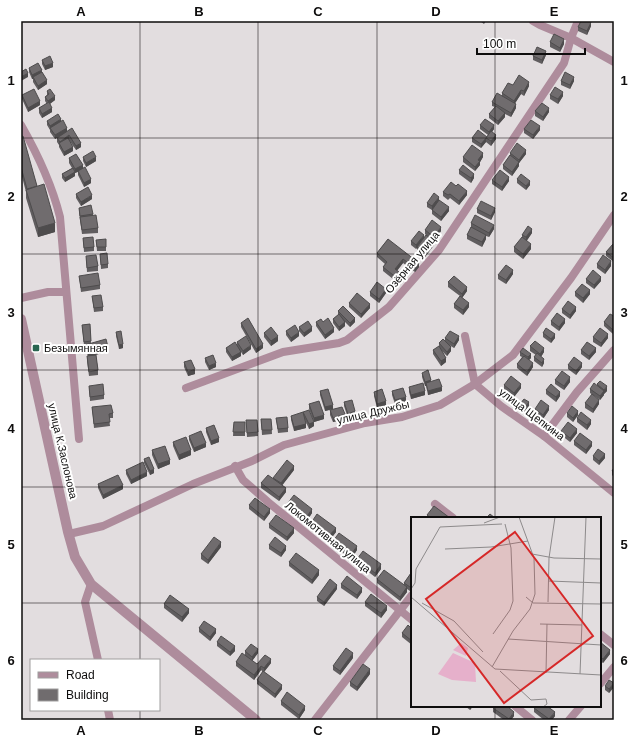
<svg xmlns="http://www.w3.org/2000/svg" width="635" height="741" viewBox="0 0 635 741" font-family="Helvetica,sans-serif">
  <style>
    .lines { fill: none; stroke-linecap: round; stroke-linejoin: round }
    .minor { stroke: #ae8c9c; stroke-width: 8 }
    .tertiary { stroke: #ae8c9c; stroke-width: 10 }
    .wall { fill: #605d5f }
    .shaded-wall { fill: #4e4c4d }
    .building { fill: #706c6e; stroke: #4e4c4d }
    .grid { fill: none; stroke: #0e0d0d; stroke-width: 1; stroke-opacity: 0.55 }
    .poi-dot { fill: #286550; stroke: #fff; stroke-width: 1.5 }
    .labels { text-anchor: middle; stroke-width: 4; stroke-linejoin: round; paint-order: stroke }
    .street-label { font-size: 11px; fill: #0e0d0d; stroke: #fff }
    .poi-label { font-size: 11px; fill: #0e0d0d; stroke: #fff; text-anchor: start }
    .inset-road { fill: none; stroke: #8d8a8b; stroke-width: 1 }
    .view { fill: #d62828; fill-opacity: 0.15; stroke: #d62828; stroke-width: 2 }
    .inset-edge { fill: none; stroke: #0e0d0d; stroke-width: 2 }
    .neatline { fill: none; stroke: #0e0d0d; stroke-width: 1.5 }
    .grid-label { font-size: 13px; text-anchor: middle; font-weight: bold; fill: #0e0d0d }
  </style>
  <rect width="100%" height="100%" fill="#e2dddf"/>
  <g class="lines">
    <g class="minor">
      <path d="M 533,21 L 540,25 L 571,38 L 614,62"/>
      <path d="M 21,125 C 37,153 52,185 60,217 L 79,439"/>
      <path d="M 21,298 L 48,292 L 66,292"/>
      <path d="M 465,336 L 475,384 L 501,406 L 544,436 L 614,493"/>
      <path d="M 186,388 L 283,352 L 339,343 L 347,340 L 389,307 L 439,250 L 564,63 L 571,38 L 578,21"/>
      <path d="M 544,436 L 577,392 L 614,350"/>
      <path d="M 235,466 L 243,480 L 268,502 L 412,620"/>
      <path d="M 435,504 L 453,518"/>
      <path d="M 69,534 L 103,526 L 193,484 L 252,461 L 284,445 L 365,423 L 402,417 L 440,405 L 475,384 L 513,355 L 571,278 L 614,215"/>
      <path d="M 91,584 L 85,602 L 98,660"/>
      <path d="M 600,634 L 614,645"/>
      <path d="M 600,684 L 614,667"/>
      <path d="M 515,706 L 532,720"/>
      <path d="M 108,710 L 110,720"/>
      <path d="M 315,720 L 412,595"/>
      <path d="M 569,720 L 581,706"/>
    </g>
    <path class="tertiary" d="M 21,319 L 68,532 L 75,557 L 91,584 L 256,720"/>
  </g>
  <g class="wall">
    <path d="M 480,21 L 486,21 L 484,24 Z"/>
    <path d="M 591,26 L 587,35 L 578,31 L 578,27 Z"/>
    <path d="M 550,42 L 564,44 L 560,52 L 550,47 Z"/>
    <path d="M 546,55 L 542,64 L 533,60 L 533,56 Z"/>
    <path d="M 42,60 L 53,67 L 45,70 L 42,64 Z"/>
    <path d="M 29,68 L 42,72 L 47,84 L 38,90 L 33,82 L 33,79 L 32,79 L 29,72 Z"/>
    <path d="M 561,81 L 574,81 L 570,89 L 561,85 Z"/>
    <path d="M 513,85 L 529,86 L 524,96 L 521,94 L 515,103 L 516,108 L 511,117 L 505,114 L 505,117 L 498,125 L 489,118 L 489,114 L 495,107 L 492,106 L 492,102 L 502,96 L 502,93 Z"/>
    <path d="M 47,91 L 55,100 L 50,104 L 52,112 L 42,118 L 39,113 L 39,108 L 47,104 L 45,101 L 45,97 L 47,95 Z"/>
    <path d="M 22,95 L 40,105 L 28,112 L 22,99 Z"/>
    <path d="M 550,95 L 563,96 L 558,104 L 550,99 Z"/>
    <path d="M 535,111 L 549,112 L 543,121 L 535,116 Z"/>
    <path d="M 47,121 L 61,121 L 67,131 L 81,147 L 76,150 L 69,140 L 73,151 L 64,156 L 59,147 L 59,145 L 57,142 L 57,138 L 58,137 L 55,139 L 50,132 L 50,130 L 47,125 Z"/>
    <path d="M 480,125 L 494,129 L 492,132 L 496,139 L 491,146 L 486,142 L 481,148 L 472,142 L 472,138 L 487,137 L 488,135 L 480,129 Z"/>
    <path d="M 524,129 L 540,130 L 533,139 L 524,133 Z"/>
    <path d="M 21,136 L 37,186 L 55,232 L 38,237 L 26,198 L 26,192 L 21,173 Z"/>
    <path d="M 510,153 L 526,154 L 519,163 L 519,166 L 512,176 L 503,169 L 503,165 L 510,155 Z"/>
    <path d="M 83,157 L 96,161 L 86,167 L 83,161 Z"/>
    <path d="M 463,157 L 483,157 L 480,162 L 480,165 L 475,171 L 463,162 Z"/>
    <path d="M 69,158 L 83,168 L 91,183 L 84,187 L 78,175 L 78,172 L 75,173 L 75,176 L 65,182 L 62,178 L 62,174 L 72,168 L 69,163 Z"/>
    <path d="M 459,170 L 474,178 L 471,183 L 459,174 Z"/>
    <path d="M 517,179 L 530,185 L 526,190 L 517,183 Z"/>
    <path d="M 492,180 L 509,181 L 502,191 L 492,184 Z"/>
    <path d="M 443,192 L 467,195 L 459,205 L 450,198 L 448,200 L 443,196 Z"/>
    <path d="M 76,194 L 92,199 L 81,206 L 76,198 Z"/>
    <path d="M 439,201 L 449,211 L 441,221 L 432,214 L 432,210 L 427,207 L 427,203 Z"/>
    <path d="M 79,208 L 93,214 L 93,216 L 98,228 L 98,233 L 82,234 L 80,220 L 79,212 Z"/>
    <path d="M 477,209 L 495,212 L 491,220 L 477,213 Z"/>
    <path d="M 471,223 L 494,229 L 489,237 L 486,236 L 486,239 L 482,247 L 467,239 L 467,235 L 471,227 Z"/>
    <path d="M 425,230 L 441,231 L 434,241 L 434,245 L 425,257 L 417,251 L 417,248 L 416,249 L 411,245 L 411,241 L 424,238 L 426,235 L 425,234 Z"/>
    <path d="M 532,233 L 526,241 L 531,249 L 523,259 L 514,252 L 514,247 L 522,238 L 522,235 Z"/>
    <path d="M 83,238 L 94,247 L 94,251 L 84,252 Z"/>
    <path d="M 388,239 L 419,267 L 415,272 L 403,263 L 397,271 L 402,278 L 398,283 L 383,271 L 383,267 L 385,264 L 377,257 L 377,253 Z"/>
    <path d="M 96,240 L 106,247 L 106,251 L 97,251 Z"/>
    <path d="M 614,245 L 614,262 L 606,256 L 606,252 Z"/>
    <path d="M 100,254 L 108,264 L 108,268 L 101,269 Z"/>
    <path d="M 86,256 L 98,266 L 98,271 L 87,272 Z"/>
    <path d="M 597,264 L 611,266 L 605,274 L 597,268 Z"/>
    <path d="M 513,274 L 506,284 L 498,279 L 498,275 Z"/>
    <path d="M 79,276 L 100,285 L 100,289 L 81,292 Z"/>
    <path d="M 586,279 L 601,281 L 594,289 L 586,283 Z"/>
    <path d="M 448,282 L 467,291 L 462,298 L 469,307 L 463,315 L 454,308 L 454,304 L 460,296 L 448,287 Z"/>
    <path d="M 370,292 L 386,293 L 379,303 L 370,296 Z"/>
    <path d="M 575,292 L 590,294 L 583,303 L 575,296 Z"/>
    <path d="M 92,296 L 103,307 L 103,311 L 94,312 Z"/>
    <path d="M 349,303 L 370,308 L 361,318 L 349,307 Z"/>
    <path d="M 562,309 L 576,311 L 570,319 L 562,313 Z"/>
    <path d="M 338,311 L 355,322 L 350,327 L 345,322 L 345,326 L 339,331 L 333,323 L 333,319 L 338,315 Z"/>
    <path d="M 614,316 L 614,333 L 613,334 L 604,326 L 604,322 Z"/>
    <path d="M 551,321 L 565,323 L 559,331 L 551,325 Z"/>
    <path d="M 316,322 L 323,322 L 334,332 L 325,339 L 316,326 Z"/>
    <path d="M 241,323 L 263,348 L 256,353 L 241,327 Z"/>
    <path d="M 90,324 L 91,343 L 108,351 L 96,355 L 98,370 L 98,375 L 89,376 L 87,361 L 87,356 L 88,356 L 85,349 L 85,346 L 84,346 L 82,325 Z"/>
    <path d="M 299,327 L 312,331 L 304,337 L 299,331 Z"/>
    <path d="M 286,331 L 299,336 L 291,342 L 286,335 Z"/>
    <path d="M 116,332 L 123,348 L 119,349 L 116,336 Z"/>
    <path d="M 264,333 L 278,341 L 271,346 L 264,337 Z"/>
    <path d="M 543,333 L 555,338 L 551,343 L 543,337 Z"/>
    <path d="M 593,337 L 608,338 L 601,347 L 593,342 Z"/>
    <path d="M 445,338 L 459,340 L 454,348 L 449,345 L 451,351 L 447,356 L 442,351 L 446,362 L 441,366 L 433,354 L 433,350 L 439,347 L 439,343 L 445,341 Z"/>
    <path d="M 237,342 L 251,349 L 243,355 L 241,352 L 241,356 L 232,361 L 226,352 L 226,348 L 237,345 Z"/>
    <path d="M 530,346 L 544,352 L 541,357 L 544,363 L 542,367 L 534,361 L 534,357 L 536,355 L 530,351 Z"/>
    <path d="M 581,350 L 596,352 L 589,360 L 581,354 Z"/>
    <path d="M 520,352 L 531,358 L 529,360 L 533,367 L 527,376 L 517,368 L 517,364 L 522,357 L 520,356 Z"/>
    <path d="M 205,358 L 216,367 L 209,370 L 205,362 Z"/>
    <path d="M 184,362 L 195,374 L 188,376 L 184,367 Z"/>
    <path d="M 568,365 L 582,367 L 576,375 L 568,369 Z"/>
    <path d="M 422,373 L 431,382 L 442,391 L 428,395 L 426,386 L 425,386 L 422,377 Z"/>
    <path d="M 555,380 L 570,382 L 564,390 L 555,384 Z"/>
    <path d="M 597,384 L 607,391 L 604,394 L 604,395 L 600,400 L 590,393 L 590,389 L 597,386 Z"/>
    <path d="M 504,385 L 521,388 L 514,397 L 504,389 Z"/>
    <path d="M 89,386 L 104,395 L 104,399 L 90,401 Z"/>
    <path d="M 409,387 L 425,395 L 411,399 L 409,392 Z"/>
    <path d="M 546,390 L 560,396 L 556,402 L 546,394 Z"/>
    <path d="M 320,391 L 333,409 L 325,411 L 320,395 Z"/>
    <path d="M 392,391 L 406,401 L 395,404 L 392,395 Z"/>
    <path d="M 374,392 L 386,405 L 377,408 L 374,396 Z"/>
    <path d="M 344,402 L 355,415 L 348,418 L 344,406 Z"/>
    <path d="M 585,403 L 599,404 L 593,413 L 585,408 Z"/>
    <path d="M 309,404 L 324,419 L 314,422 L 309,409 Z"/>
    <path d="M 520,404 L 529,406 L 524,412 L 520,409 Z"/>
    <path d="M 92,407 L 113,413 L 113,418 L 109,418 L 110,426 L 94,428 Z"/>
    <path d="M 535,409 L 549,410 L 543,419 L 535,413 Z"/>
    <path d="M 330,410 L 345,419 L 333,422 L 330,415 Z"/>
    <path d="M 303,412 L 314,426 L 309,429 L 305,420 L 306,428 L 294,431 L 291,420 L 291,416 L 303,414 Z"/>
    <path d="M 567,413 L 578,415 L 573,422 L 567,417 Z"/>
    <path d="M 276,418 L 288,428 L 288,432 L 278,433 Z"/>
    <path d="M 577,418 L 591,424 L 587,430 L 577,422 Z"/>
    <path d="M 261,419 L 271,419 L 272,434 L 262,435 Z"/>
    <path d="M 246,420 L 257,420 L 258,436 L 247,437 Z"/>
    <path d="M 234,422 L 245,422 L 245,436 L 233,436 Z"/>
    <path d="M 206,428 L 219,442 L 211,445 L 206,432 Z"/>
    <path d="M 561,431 L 577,433 L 570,442 L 561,435 Z"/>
    <path d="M 189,436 L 206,447 L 194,452 L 189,440 Z"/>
    <path d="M 574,441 L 592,446 L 586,454 L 574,445 Z"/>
    <path d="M 173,442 L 191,455 L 179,460 L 173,446 Z"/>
    <path d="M 152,450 L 170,464 L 158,469 L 152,455 Z"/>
    <path d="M 593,456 L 605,458 L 599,465 L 593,460 Z"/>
    <path d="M 144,459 L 154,473 L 150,475 L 144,463 Z"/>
    <path d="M 614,468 L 614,477 L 612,475 L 612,471 Z"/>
    <path d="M 126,470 L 147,476 L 131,484 L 126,474 Z"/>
    <path d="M 294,470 L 282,485 L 286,492 L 279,501 L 261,488 L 261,483 L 273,479 L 273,478 Z"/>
    <path d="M 98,484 L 123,489 L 103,499 L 98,488 Z"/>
    <path d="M 287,504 L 312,513 L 306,522 L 287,508 Z"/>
    <path d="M 249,505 L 270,513 L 264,521 L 249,509 Z"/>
    <path d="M 427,515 L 450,518 L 427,518 Z"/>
    <path d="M 311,523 L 336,532 L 329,541 L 311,527 Z"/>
    <path d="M 269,524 L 294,533 L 287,541 L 269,528 Z"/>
    <path d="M 333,541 L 357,550 L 351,559 L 333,545 Z"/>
    <path d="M 269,545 L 286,550 L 281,557 L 269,549 Z"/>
    <path d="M 221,547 L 208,564 L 201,559 L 201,554 Z"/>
    <path d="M 357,559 L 381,569 L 375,577 L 357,563 Z"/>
    <path d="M 289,562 L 319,575 L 312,584 L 289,566 Z"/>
    <path d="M 411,573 L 410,591 L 407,589 L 407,592 L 400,601 L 377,583 L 377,579 L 404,585 L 404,583 Z"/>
    <path d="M 341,584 L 362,592 L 357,599 L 341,588 Z"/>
    <path d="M 337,589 L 324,606 L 317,601 L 317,597 Z"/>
    <path d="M 365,602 L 387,610 L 381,618 L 365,606 Z"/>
    <path d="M 164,604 L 189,613 L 182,622 L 164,608 Z"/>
    <path d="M 412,605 L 412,612 L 410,611 L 410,607 Z"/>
    <path d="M 199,628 L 216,633 L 210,641 L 199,632 Z"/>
    <path d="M 412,629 L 412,645 L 402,637 L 402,633 Z"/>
    <path d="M 217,642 L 235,651 L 230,656 L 217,646 Z"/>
    <path d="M 600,642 L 610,654 L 603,663 L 600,661 Z"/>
    <path d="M 245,651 L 258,653 L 252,661 L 257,664 L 271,663 L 264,672 L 282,689 L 275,698 L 257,684 L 257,680 L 263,672 L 261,670 L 254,680 L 236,666 L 236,662 L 245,655 Z"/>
    <path d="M 353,658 L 340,675 L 333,670 L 333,666 Z"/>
    <path d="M 370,674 L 357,691 L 350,686 L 350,682 Z"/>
    <path d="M 605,686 L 614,687 L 609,693 L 605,690 Z"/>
    <path d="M 281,701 L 305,710 L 299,719 L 281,705 Z"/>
    <path d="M 465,706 L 473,706 L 470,710 Z"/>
    <path d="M 493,708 L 514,716 L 511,720 L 504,720 L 493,712 Z"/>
    <path d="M 534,708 L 555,716 L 552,720 L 544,720 L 534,712 Z"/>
  </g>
  <g class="shaded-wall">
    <path d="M 591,22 L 591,26 L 587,35 L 587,31 Z"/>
    <path d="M 564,39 L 564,44 L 560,52 L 560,48 Z"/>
    <path d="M 546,51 L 546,55 L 542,64 L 542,60 Z"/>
    <path d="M 53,63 L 53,67 L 45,70 L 45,66 Z"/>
    <path d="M 42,70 L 42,74 L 33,77 L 33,79 L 32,79 L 32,75 Z"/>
    <path d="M 28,73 L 28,77 L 21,81 L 21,77 Z"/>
    <path d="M 574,77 L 574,81 L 570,89 L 570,85 Z"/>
    <path d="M 47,80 L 47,84 L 38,90 L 38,86 Z"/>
    <path d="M 529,82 L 529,86 L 524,96 L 524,91 Z"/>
    <path d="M 521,90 L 521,94 L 514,105 L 514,101 Z"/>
    <path d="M 563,92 L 563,96 L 558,104 L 558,99 Z"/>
    <path d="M 55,96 L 55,100 L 48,105 L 48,101 Z"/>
    <path d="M 40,101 L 40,105 L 28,112 L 28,108 Z"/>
    <path d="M 516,104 L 516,108 L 511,117 L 511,113 Z"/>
    <path d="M 52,108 L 52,112 L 42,118 L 42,114 Z"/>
    <path d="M 549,108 L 549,112 L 543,121 L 543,117 Z"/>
    <path d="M 505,113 L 505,117 L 498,125 L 498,121 Z"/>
    <path d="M 61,119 L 61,123 L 50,128 L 50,130 L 50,126 Z"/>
    <path d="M 494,125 L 494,129 L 489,136 L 489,132 Z"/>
    <path d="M 540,126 L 540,130 L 533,139 L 533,135 Z"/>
    <path d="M 67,128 L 67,132 L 55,139 L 55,135 Z"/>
    <path d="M 69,135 L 69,140 L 60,145 L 60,142 Z"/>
    <path d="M 496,135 L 496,139 L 491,146 L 491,141 Z"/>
    <path d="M 486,138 L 486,142 L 481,148 L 481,144 Z"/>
    <path d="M 81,143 L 81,147 L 76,150 L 76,146 Z"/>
    <path d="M 73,147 L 73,151 L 64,156 L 64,152 Z"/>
    <path d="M 526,150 L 526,154 L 519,163 L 519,166 L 512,176 L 512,172 L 519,162 L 519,160 Z"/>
    <path d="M 483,153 L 483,157 L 480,162 L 480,165 L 475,171 L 475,167 L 478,160 Z"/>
    <path d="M 96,157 L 96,161 L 86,167 L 86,163 Z"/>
    <path d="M 83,165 L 83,169 L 75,173 L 75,169 Z"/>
    <path d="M 75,172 L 75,176 L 65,182 L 65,178 Z"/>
    <path d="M 474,174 L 474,178 L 471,183 L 471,178 Z"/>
    <path d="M 509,177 L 509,181 L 502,191 L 502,187 Z"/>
    <path d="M 91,179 L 91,183 L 84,187 L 84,183 Z"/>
    <path d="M 530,181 L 530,185 L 526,190 L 526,186 Z"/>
    <path d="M 467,191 L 467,195 L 459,205 L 459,201 Z"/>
    <path d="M 92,195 L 92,199 L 81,206 L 81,202 Z"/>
    <path d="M 439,197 L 439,201 L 432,211 L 432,206 Z"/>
    <path d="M 449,207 L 449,211 L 441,221 L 441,217 Z"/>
    <path d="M 495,208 L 495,212 L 491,220 L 491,216 Z"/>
    <path d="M 55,223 L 55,232 L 38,237 L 38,228 Z"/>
    <path d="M 494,225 L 494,229 L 489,237 L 489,233 Z"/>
    <path d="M 441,227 L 441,231 L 434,241 L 434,245 L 425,257 L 425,253 L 434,241 L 434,237 Z"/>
    <path d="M 532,229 L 532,233 L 526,242 L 526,237 Z"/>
    <path d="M 424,235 L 424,239 L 417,247 L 416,249 L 416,245 Z"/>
    <path d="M 486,235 L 486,239 L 482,247 L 482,242 Z"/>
    <path d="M 531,244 L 531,249 L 523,259 L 523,254 Z"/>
    <path d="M 403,259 L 403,263 L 395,273 L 395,269 Z"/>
    <path d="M 611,261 L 611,266 L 605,274 L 605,270 Z"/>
    <path d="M 419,263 L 419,267 L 415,272 L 415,268 Z"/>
    <path d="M 513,270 L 513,274 L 506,284 L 506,280 Z"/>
    <path d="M 402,274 L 402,278 L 398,283 L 398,279 Z"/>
    <path d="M 601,277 L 601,281 L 594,289 L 594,285 Z"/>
    <path d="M 467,287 L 467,291 L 462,298 L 462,294 Z"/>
    <path d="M 386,289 L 386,293 L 379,303 L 379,299 Z"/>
    <path d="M 590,290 L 590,294 L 583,303 L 583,298 Z"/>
    <path d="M 469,303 L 469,307 L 463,315 L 463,310 Z"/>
    <path d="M 370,304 L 370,308 L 361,318 L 361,314 Z"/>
    <path d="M 576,307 L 576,311 L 570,319 L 570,315 Z"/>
    <path d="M 355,318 L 355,322 L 350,327 L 350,323 Z"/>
    <path d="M 565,319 L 565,323 L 559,331 L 559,327 Z"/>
    <path d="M 345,322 L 345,326 L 339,331 L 339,327 Z"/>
    <path d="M 312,327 L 312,331 L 304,337 L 304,333 Z"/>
    <path d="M 334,328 L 334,332 L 325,339 L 325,335 Z"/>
    <path d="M 299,332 L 299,336 L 291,342 L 291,338 Z"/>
    <path d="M 555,334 L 555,338 L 551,343 L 551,339 Z"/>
    <path d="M 608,334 L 608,338 L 601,347 L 601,343 Z"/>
    <path d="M 278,336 L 278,341 L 271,346 L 271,341 Z"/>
    <path d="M 459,336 L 459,340 L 454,348 L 454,344 Z"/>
    <path d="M 123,344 L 123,348 L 119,349 L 119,345 Z"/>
    <path d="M 263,344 L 263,348 L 256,353 L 256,349 Z"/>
    <path d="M 251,345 L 251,349 L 243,355 L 243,351 Z"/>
    <path d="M 108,347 L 108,351 L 88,357 L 88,353 Z"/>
    <path d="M 451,347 L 451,351 L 447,356 L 447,352 Z"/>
    <path d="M 544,348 L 544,352 L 540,358 L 540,354 Z"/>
    <path d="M 596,348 L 596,352 L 589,360 L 589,356 Z"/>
    <path d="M 241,352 L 241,356 L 232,361 L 232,357 Z"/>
    <path d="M 531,354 L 531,358 L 528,361 L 528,357 Z"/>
    <path d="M 446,358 L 446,362 L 441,366 L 441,361 Z"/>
    <path d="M 544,359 L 544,363 L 542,367 L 542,363 Z"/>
    <path d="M 216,363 L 216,367 L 209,370 L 209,366 Z"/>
    <path d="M 533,363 L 533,367 L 527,376 L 527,372 Z"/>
    <path d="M 582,363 L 582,367 L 576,375 L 576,371 Z"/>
    <path d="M 195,369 L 195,374 L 188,376 L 188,372 Z"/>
    <path d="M 570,377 L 570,382 L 564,390 L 564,386 Z"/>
    <path d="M 431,380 L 431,384 L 426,383 L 426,386 L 425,386 L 425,382 Z"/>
    <path d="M 521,384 L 521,388 L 514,397 L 514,393 Z"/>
    <path d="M 607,386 L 607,391 L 604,394 L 604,390 Z"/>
    <path d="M 442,387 L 442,391 L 428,395 L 428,391 Z"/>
    <path d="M 425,391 L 425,395 L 411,399 L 411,395 Z"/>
    <path d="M 604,391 L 604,395 L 600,400 L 600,396 Z"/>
    <path d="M 560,392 L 560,396 L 556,402 L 556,397 Z"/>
    <path d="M 406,397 L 406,401 L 395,404 L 395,400 Z"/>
    <path d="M 599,400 L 599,404 L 593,413 L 593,409 Z"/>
    <path d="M 386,401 L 386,405 L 377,408 L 377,404 Z"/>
    <path d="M 529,402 L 529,406 L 524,412 L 524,408 Z"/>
    <path d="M 333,405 L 333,409 L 325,411 L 325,407 Z"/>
    <path d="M 549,406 L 549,410 L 543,419 L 543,415 Z"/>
    <path d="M 355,411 L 355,415 L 348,418 L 348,414 Z"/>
    <path d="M 578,411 L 578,415 L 573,422 L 573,418 Z"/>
    <path d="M 345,414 L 345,419 L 333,422 L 333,418 Z"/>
    <path d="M 324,415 L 324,419 L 314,422 L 314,418 Z"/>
    <path d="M 591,420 L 591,424 L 587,430 L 587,425 Z"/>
    <path d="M 314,422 L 314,426 L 309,429 L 309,424 Z"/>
    <path d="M 306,424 L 306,428 L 294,431 L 294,427 Z"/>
    <path d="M 577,429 L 577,433 L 570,442 L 570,438 Z"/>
    <path d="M 219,438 L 219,442 L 211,445 L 211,441 Z"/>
    <path d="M 592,442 L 592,446 L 586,454 L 586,450 Z"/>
    <path d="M 206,443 L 206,447 L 194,452 L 194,448 Z"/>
    <path d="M 191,450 L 191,455 L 179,460 L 179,455 Z"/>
    <path d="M 605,454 L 605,458 L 599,465 L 599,461 Z"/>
    <path d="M 170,460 L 170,464 L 158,469 L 158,464 Z"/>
    <path d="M 294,466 L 294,470 L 281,487 L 281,483 Z"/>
    <path d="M 154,469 L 154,473 L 150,475 L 150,471 Z"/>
    <path d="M 147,472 L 147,476 L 131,484 L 131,480 Z"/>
    <path d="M 123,485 L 123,489 L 103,499 L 103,495 Z"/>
    <path d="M 286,488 L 286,492 L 279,501 L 279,497 Z"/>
    <path d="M 270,509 L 270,513 L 264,521 L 264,517 Z"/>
    <path d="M 312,509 L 312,513 L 306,522 L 306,518 Z"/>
    <path d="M 294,528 L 294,533 L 287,541 L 287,537 Z"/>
    <path d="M 336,528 L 336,532 L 329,541 L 329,536 Z"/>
    <path d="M 221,542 L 221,547 L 208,564 L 208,560 Z"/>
    <path d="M 286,546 L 286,550 L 281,557 L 281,553 Z"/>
    <path d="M 357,546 L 357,550 L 351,559 L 351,555 Z"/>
    <path d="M 381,564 L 381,569 L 375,577 L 375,573 Z"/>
    <path d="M 319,570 L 319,575 L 312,584 L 312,580 Z"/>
    <path d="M 337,585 L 337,589 L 324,606 L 324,602 Z"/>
    <path d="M 412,585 L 412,589 L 410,591 L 410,587 Z"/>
    <path d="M 407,587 L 407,592 L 400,601 L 400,597 Z"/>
    <path d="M 362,588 L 362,592 L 357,599 L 357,595 Z"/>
    <path d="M 387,606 L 387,610 L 381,618 L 381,613 Z"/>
    <path d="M 189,609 L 189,613 L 182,622 L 182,617 Z"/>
    <path d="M 216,629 L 216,633 L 210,641 L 210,637 Z"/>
    <path d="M 235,646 L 235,651 L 230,656 L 230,652 Z"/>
    <path d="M 258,649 L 258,653 L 252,661 L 252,657 Z"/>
    <path d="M 610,650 L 610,654 L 603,663 L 603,659 Z"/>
    <path d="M 353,653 L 353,658 L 340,675 L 340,671 Z"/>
    <path d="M 271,659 L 271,663 L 264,672 L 264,668 Z"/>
    <path d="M 261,666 L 261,670 L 254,680 L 254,675 Z"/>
    <path d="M 370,669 L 370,674 L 357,691 L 357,687 Z"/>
    <path d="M 614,683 L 614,687 L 609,693 L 609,689 Z"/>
    <path d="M 282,685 L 282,689 L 275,698 L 275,694 Z"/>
    <path d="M 305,706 L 305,710 L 299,719 L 299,715 Z"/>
    <path d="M 470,706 L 473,706 L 470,710 Z"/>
    <path d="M 514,712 L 514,716 L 511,720 L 509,720 Z"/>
    <path d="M 555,712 L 555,716 L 552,720 L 549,720 Z"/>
  </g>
  <g class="building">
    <path d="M 581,21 L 589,21 L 591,22 L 587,31 L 578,27 Z"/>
    <path d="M 554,34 L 564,39 L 560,48 L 550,42 Z"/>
    <path d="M 537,47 L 546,51 L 542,60 L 533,56 Z"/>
    <path d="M 50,56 L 53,63 L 45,66 L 42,60 Z"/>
    <path d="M 38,63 L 42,70 L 32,75 L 29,68 Z"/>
    <path d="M 26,69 L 28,73 L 21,77 L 21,72 Z"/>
    <path d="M 42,72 L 47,80 L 38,86 L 33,77 Z"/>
    <path d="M 565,72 L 574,77 L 570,85 L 561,81 Z"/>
    <path d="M 519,75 L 529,82 L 524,91 L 521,90 L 514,101 L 502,93 L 508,83 L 513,85 Z"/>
    <path d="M 555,87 L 563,92 L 558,99 L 550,95 Z"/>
    <path d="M 34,89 L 40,101 L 28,108 L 22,95 Z"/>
    <path d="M 50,89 L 55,96 L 48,101 L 45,97 L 49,94 L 47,91 Z"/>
    <path d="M 497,93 L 516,104 L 511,113 L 492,102 Z"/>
    <path d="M 49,102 L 52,108 L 42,114 L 39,108 Z"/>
    <path d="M 542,103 L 549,108 L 543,117 L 535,111 Z"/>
    <path d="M 496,106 L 505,113 L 498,121 L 489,114 Z"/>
    <path d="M 58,114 L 61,119 L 50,126 L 47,121 Z"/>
    <path d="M 485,119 L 494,125 L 489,132 L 480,125 Z"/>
    <path d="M 63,120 L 67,128 L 55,135 L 50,128 Z"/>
    <path d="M 531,120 L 540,126 L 533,135 L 524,129 Z"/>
    <path d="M 72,128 L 81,143 L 76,146 L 69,135 L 60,142 L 57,138 Z"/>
    <path d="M 478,130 L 487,137 L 481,144 L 472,138 Z"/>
    <path d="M 491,131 L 496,135 L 491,141 L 486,138 Z"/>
    <path d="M 21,136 L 23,136 L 37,186 L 27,189 L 21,167 Z"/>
    <path d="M 68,138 L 73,147 L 64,152 L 59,143 Z"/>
    <path d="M 517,143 L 526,150 L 519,160 L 510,153 Z"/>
    <path d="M 472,145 L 483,153 L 478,160 L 480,161 L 475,167 L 463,157 Z"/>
    <path d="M 93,151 L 96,157 L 86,163 L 83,157 Z"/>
    <path d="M 76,154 L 83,165 L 75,169 L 69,158 Z"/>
    <path d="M 510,155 L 519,162 L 512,172 L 503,165 Z"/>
    <path d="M 463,165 L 474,174 L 471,178 L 459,170 Z"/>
    <path d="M 85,167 L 91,179 L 84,183 L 78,171 Z"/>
    <path d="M 73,168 L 75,172 L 65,178 L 62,174 Z"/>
    <path d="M 500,170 L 509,177 L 502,187 L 492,180 Z"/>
    <path d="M 521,174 L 530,181 L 526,186 L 517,179 Z"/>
    <path d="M 451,182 L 456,186 L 458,184 L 467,191 L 459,201 L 450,194 L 448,195 L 443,192 Z"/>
    <path d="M 44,184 L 55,223 L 38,228 L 26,190 Z"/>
    <path d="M 88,187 L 92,195 L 81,202 L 76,194 Z"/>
    <path d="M 434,193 L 439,197 L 432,206 L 427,203 Z"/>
    <path d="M 439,200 L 449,207 L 441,217 L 432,210 Z"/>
    <path d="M 481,201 L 495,208 L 491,216 L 477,209 Z"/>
    <path d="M 91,205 L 93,214 L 80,216 L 79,208 Z"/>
    <path d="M 96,215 L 98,228 L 82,230 L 80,217 Z"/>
    <path d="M 475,215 L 494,225 L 489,233 L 471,223 Z"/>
    <path d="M 432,220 L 441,227 L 434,237 L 425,230 Z"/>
    <path d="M 528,226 L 532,229 L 526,237 L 522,235 Z"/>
    <path d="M 471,227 L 486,235 L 482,242 L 467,235 Z"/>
    <path d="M 419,231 L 424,235 L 416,245 L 411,241 Z"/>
    <path d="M 426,235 L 434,241 L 425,253 L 417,247 Z"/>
    <path d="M 93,237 L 94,247 L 84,248 L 83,238 Z"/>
    <path d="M 522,237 L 531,244 L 523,254 L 514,247 Z"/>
    <path d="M 106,239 L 106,247 L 97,247 L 96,240 Z"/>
    <path d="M 388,239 L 419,263 L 415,268 L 403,259 L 395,269 L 402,274 L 398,279 L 383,267 L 387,262 L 377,253 Z"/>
    <path d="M 613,244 L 614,245 L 614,258 L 606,252 Z"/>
    <path d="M 107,253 L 108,264 L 101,265 L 100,254 Z"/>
    <path d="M 96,255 L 98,266 L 87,268 L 86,256 Z"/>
    <path d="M 603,255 L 611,261 L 605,270 L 597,264 Z"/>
    <path d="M 506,265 L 513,270 L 506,280 L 498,275 Z"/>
    <path d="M 593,270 L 601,277 L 594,285 L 586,279 Z"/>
    <path d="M 98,273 L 100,285 L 81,288 L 79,276 Z"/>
    <path d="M 454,276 L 467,287 L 462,294 L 448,282 Z"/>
    <path d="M 377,282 L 386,289 L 379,299 L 370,292 Z"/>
    <path d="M 582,284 L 590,290 L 583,298 L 575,292 Z"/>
    <path d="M 357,293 L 370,304 L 361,314 L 349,303 Z"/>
    <path d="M 101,295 L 103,307 L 94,308 L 92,296 Z"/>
    <path d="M 460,296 L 469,303 L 463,310 L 454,304 Z"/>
    <path d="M 568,301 L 576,307 L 570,315 L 562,309 Z"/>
    <path d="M 343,306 L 355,318 L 350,323 L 338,311 Z"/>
    <path d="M 557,313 L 565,319 L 559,327 L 551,321 Z"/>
    <path d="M 339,314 L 345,322 L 339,327 L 333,319 Z"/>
    <path d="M 610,314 L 614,316 L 614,329 L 613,330 L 604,322 Z"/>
    <path d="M 248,318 L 263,344 L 256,349 L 241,323 Z"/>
    <path d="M 328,318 L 334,328 L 325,335 L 316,322 L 321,319 L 323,322 Z"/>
    <path d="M 308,321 L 312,327 L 304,333 L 299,327 Z"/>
    <path d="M 90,324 L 91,341 L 84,342 L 82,325 Z"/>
    <path d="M 295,325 L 299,332 L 291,338 L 286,331 Z"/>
    <path d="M 271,327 L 278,336 L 271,341 L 264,333 Z"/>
    <path d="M 546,328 L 555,334 L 551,339 L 543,333 Z"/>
    <path d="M 600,328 L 608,334 L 601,343 L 593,337 Z"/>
    <path d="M 121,331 L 123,344 L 119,345 L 116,332 Z"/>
    <path d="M 450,331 L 459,336 L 454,344 L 445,338 Z"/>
    <path d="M 246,336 L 251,345 L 243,351 L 237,342 Z"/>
    <path d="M 106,339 L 108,347 L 88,353 L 85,345 Z"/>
    <path d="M 443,339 L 451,347 L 447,352 L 439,343 Z"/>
    <path d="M 535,341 L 544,348 L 540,354 L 530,346 Z"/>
    <path d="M 235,342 L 241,352 L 232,357 L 226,348 Z"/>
    <path d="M 587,342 L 596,348 L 589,356 L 581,350 Z"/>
    <path d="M 439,346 L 446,358 L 441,361 L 433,350 Z"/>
    <path d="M 523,348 L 531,354 L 528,357 L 520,352 Z"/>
    <path d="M 537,353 L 544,359 L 542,363 L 534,357 Z"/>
    <path d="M 96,355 L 98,370 L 89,372 L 87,356 Z"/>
    <path d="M 213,355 L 216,363 L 209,366 L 205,358 Z"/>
    <path d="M 524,356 L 533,363 L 527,372 L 517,364 Z"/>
    <path d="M 574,357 L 582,363 L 576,371 L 568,365 Z"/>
    <path d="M 191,360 L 195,369 L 188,372 L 184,362 Z"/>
    <path d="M 428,370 L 431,380 L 425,382 L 422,373 Z"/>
    <path d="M 562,371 L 570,377 L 564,386 L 555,380 Z"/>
    <path d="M 511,376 L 521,384 L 514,393 L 504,385 Z"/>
    <path d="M 439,379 L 442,387 L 428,391 L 426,383 Z"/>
    <path d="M 600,381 L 607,386 L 604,390 L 597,384 Z"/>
    <path d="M 423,383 L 425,391 L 411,395 L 409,387 Z"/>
    <path d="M 594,383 L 604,391 L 600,396 L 590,389 Z"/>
    <path d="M 103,384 L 104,395 L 90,397 L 89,386 Z"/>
    <path d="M 551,384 L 560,392 L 556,397 L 546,390 Z"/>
    <path d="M 403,388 L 406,397 L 395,400 L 392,391 Z"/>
    <path d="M 328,389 L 333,405 L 325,407 L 320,391 Z"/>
    <path d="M 382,389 L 386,401 L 377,404 L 374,392 Z"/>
    <path d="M 592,394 L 599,400 L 593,409 L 585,403 Z"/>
    <path d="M 524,399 L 529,402 L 524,408 L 520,404 Z"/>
    <path d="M 352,400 L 355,411 L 348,414 L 344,402 Z"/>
    <path d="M 541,400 L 549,406 L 543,415 L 535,409 Z"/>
    <path d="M 319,401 L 324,415 L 314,418 L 309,404 Z"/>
    <path d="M 111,405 L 113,413 L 109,414 L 110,422 L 94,424 L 92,407 Z"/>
    <path d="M 572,406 L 578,411 L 573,418 L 567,413 Z"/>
    <path d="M 342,407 L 345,414 L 333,418 L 330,410 Z"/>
    <path d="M 309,410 L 314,422 L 309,424 L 303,412 Z"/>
    <path d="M 303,412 L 306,424 L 294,427 L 291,416 Z"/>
    <path d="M 581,412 L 591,420 L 587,425 L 577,418 Z"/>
    <path d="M 287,417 L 288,428 L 278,429 L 276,418 Z"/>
    <path d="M 261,419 L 271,419 L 272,430 L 262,430 Z"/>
    <path d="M 246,420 L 257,420 L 258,432 L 247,433 Z"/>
    <path d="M 234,422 L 245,422 L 245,432 L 233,432 Z"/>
    <path d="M 568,422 L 577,429 L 570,438 L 561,431 Z"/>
    <path d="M 214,425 L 219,438 L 211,441 L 206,428 Z"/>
    <path d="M 201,431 L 206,443 L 194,448 L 189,436 Z"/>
    <path d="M 580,433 L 592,442 L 586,450 L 574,441 Z"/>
    <path d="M 186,437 L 191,450 L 179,455 L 173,442 Z"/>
    <path d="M 165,446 L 170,460 L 158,464 L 152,450 Z"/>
    <path d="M 598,449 L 605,454 L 599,461 L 593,456 Z"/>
    <path d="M 149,457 L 154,469 L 150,471 L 144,459 Z"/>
    <path d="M 287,460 L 294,466 L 281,483 L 273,478 Z"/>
    <path d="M 143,462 L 147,472 L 131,480 L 126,470 Z"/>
    <path d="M 614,468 L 614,473 L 612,471 Z"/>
    <path d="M 118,475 L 123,485 L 103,495 L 98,484 Z"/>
    <path d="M 268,475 L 286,488 L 279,497 L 261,483 Z"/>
    <path d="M 294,495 L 312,509 L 306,518 L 287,504 Z"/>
    <path d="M 255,498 L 270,509 L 264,517 L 249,505 Z"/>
    <path d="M 434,506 L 450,518 L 431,518 L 427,515 Z"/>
    <path d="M 317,514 L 336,528 L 329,536 L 311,523 Z"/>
    <path d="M 490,514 L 495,518 L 486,518 Z"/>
    <path d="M 276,515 L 294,528 L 287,537 L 269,524 Z"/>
    <path d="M 339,533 L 357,546 L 351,555 L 333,541 Z"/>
    <path d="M 214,537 L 221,542 L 208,560 L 201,554 Z"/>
    <path d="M 275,537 L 286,546 L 281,553 L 269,545 Z"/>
    <path d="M 363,551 L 381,564 L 375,573 L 357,559 Z"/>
    <path d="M 296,553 L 319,570 L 312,580 L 289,562 Z"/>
    <path d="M 384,570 L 407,587 L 400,597 L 377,579 Z"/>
    <path d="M 411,573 L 412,574 L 412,585 L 410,587 L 404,583 Z"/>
    <path d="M 347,576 L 362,588 L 357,595 L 341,584 Z"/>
    <path d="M 330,579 L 337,585 L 324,602 L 317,597 Z"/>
    <path d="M 371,594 L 387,606 L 381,613 L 365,602 Z"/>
    <path d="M 170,595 L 189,609 L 182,617 L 164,604 Z"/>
    <path d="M 204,621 L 216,629 L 210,637 L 199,628 Z"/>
    <path d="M 408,625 L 412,629 L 412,641 L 402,633 Z"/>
    <path d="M 221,636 L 235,646 L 230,652 L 217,642 Z"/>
    <path d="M 600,642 L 610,650 L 603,659 L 600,657 Z"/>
    <path d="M 251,644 L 258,649 L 252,657 L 245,651 Z"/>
    <path d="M 346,648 L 353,653 L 340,671 L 333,666 Z"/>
    <path d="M 242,653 L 257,664 L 265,655 L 271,659 L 264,668 L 261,666 L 254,675 L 236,662 Z"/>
    <path d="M 363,664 L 370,669 L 357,687 L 350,682 Z"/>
    <path d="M 263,671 L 282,685 L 275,694 L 257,680 Z"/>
    <path d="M 609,680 L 614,683 L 609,689 L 605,686 Z"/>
    <path d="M 287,692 L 305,706 L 299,715 L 281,701 Z"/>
    <path d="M 495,706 L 507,706 L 514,712 L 509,719 L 493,708 Z"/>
    <path d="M 535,706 L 547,706 L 555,712 L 549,719 L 534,708 Z"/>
  </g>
  <path class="grid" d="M 140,21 L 140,660M 258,21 L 258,720M 377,21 L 377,720M 495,21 L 495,518M 21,138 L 614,138M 21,254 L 614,254M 21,370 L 614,370M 21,487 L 614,487M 21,603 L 412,603M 600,603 L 614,603M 495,706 L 495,720M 140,710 L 140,720"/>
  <rect class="poi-dot" x="32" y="344" width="8" height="8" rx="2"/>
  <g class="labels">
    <g class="street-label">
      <text transform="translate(412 262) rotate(-50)" y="4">Озёрная улица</text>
      <text transform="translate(373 412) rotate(-13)" y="4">улица Дружбы</text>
      <text transform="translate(532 414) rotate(37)" y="4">улица Щепкина</text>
      <text transform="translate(63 451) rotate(77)" y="4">улица К.Заслонова</text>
      <text transform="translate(328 537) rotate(39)" y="4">Локомотивная улица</text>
    </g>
    <g class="poi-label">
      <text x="44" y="352">Безымянная</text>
    </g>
  </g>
  <g transform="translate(411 517)">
    <rect width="190" height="190" fill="#e2dddf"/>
    <path d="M 50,126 L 57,131 L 55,139 L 42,133 ZM 42,136 L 64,146 L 65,165 L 41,163 L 27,157 Z" fill="#e6b0cb"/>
    <path class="inset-road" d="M 73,6 L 89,0M 34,32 L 80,30 L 117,24M 121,37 L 143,41 L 190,42M 138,64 L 190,66M 0,72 L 4,66 L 5,52 L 29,10 L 91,7M 0,80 L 84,152 L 190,158M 115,80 L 122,86 L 190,87M 137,85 L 138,41 L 144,0M 11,86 L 43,104 L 72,135M 129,107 L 171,108M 82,117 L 99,93 L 102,84 L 100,31 L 94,7M 97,122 L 190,128M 81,150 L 102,114 L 119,92 L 124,77 L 123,41 L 108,0M 89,154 L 120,183 L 135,182 L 136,187 L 132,190M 135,156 L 136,107M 169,157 L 175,0"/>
    <path class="view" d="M 104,15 L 182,119 L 93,186 L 15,82 Z"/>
    <rect width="190" height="190" class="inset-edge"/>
  </g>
  <rect width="635" height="741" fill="none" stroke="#ffffff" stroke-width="44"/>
  <rect x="30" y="659" width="130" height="52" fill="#ffffff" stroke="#9f9e9e"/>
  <rect x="38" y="672" width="20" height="6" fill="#ae8c9c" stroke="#9f9e9e"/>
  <text x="66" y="679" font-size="12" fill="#0e0d0d">Road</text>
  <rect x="38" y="689" width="20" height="12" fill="#706c6e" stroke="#9f9e9e"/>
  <text x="66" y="699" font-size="12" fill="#0e0d0d">Building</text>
  <path d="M477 48v6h108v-6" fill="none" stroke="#0e0d0d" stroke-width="2"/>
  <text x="483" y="48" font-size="12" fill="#0e0d0d" stroke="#ffffff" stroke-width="3" paint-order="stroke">100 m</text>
  <rect x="22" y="22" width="591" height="697" class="neatline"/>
  <g class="grid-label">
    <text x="81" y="16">A</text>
    <text x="199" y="16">B</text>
    <text x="318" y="16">C</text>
    <text x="436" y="16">D</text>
    <text x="554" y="16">E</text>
    <text x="11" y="85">1</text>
    <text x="624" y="85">1</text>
    <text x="11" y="201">2</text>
    <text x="624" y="201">2</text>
    <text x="11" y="317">3</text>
    <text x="624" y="317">3</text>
    <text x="11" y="433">4</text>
    <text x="624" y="433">4</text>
    <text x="11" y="549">5</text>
    <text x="624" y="549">5</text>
    <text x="11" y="665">6</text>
    <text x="624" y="665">6</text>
    <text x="81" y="735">A</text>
    <text x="199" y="735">B</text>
    <text x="318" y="735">C</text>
    <text x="436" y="735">D</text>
    <text x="554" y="735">E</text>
  </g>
</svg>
